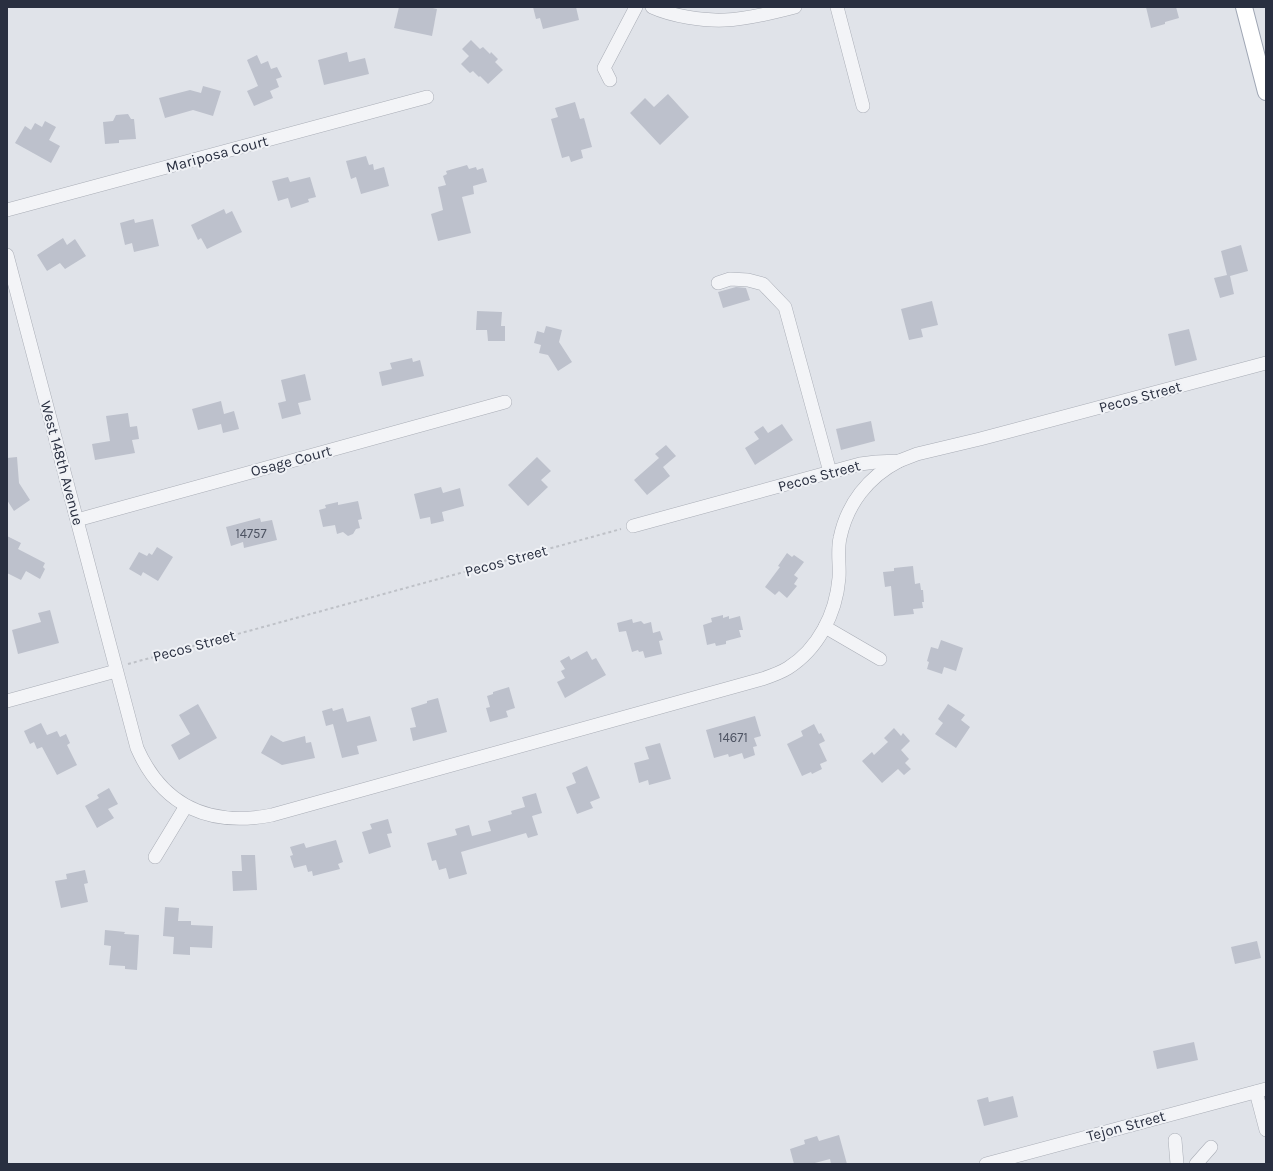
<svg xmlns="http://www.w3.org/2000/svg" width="1273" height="1171" viewBox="0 0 1273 1171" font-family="Karla,sans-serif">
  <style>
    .building { fill: #bdc1cc }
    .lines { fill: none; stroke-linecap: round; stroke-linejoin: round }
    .minor-casing { stroke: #a9adb6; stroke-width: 14 }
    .major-casing { stroke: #9fa6b4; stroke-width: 18 }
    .path { stroke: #bec1c7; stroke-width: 2; stroke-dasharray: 3 3; stroke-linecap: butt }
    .minor { stroke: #f3f4f7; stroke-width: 13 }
    .major { stroke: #fff; stroke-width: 16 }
    .labels { text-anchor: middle; stroke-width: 4; stroke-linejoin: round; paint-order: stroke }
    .number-label { font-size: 13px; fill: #4e5463 }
    .street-label { font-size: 15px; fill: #292f40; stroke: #f0f2f6 }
  </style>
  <rect width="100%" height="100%" fill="#e0e3e9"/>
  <g class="building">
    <path d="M 399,7 L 428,7 L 437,9 L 432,36 L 394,28 Z"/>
    <path d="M 533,7 L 576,7 L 579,20 L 543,29 L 540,18 L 536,19 Z"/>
    <path d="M 1146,7 L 1176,7 L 1179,18 L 1165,22 L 1165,24 L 1151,28 Z"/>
    <path d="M 471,40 L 480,49 L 483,47 L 490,54 L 491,52 L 498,59 L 495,62 L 503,70 L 488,84 L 480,76 L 479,77 L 473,71 L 470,73 L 461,64 L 469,56 L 462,49 Z"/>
    <path d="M 347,52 L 349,62 L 365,58 L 369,74 L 324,85 L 318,60 Z"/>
    <path d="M 257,55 L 261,64 L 268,61 L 271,69 L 277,67 L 282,77 L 276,79 L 279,87 L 270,91 L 273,98 L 254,106 L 247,91 L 258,86 L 247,60 Z"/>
    <path d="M 203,86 L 221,91 L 213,116 L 193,110 L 165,118 L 159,98 L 190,90 L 201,93 Z"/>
    <path d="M 668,94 L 689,117 L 660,145 L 630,113 L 645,98 L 654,107 Z"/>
    <path d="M 575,102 L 580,119 L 584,118 L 592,147 L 581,150 L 583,158 L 571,162 L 569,156 L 562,158 L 551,119 L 558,117 L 555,108 Z"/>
    <path d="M 128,114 L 131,119 L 134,119 L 136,139 L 119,140 L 119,143 L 105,144 L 103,122 L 113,121 L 116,115 Z"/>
    <path d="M 45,121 L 56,127 L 49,140 L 60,146 L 51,163 L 15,143 L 25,126 L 31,130 L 35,123 L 42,127 Z"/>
    <path d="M 366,156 L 369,165 L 373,164 L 374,170 L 384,167 L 389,186 L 361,194 L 356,177 L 351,179 L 346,161 Z"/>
    <path d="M 467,165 L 469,169 L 476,167 L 477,170 L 483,168 L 487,182 L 473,186 L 474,194 L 462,197 L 471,233 L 438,241 L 431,214 L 443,210 L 438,187 L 446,185 L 443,176 L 447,174 L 446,171 Z"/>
    <path d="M 288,177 L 290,182 L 310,177 L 316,197 L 308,199 L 309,202 L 291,208 L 288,198 L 278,201 L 272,181 Z"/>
    <path d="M 224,209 L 226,214 L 232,211 L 242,232 L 207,249 L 201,238 L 198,240 L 191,225 Z"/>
    <path d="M 134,219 L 135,223 L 153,219 L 159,246 L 134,252 L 132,243 L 125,245 L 120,223 Z"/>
    <path d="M 63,238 L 67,245 L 75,239 L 86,256 L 65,269 L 60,263 L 47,271 L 37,255 Z"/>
    <path d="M 1241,245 L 1248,271 L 1230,276 L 1234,294 L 1220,298 L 1214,278 L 1227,275 L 1221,251 Z"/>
    <path d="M 736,287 L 746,288 L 750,300 L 723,308 L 718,292 Z"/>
    <path d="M 932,301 L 938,325 L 921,329 L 923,337 L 909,340 L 901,309 Z"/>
    <path d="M 477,311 L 502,312 L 501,326 L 505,326 L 505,341 L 488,341 L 487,330 L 476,330 Z"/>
    <path d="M 546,326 L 562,330 L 559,342 L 572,362 L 558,371 L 548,355 L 539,353 L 541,345 L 534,343 L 537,331 L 544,333 Z"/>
    <path d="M 1189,329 L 1197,360 L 1175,366 L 1168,334 Z"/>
    <path d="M 412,358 L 413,362 L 420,360 L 424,376 L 382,386 L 379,372 L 392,369 L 390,363 Z"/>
    <path d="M 305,374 L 311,400 L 298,403 L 301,414 L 282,419 L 278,403 L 286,401 L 281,380 Z"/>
    <path d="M 221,401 L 224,414 L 234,411 L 239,429 L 223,433 L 221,424 L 198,430 L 192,409 Z"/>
    <path d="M 128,413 L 130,427 L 137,426 L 139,439 L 132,440 L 135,453 L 95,460 L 92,444 L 110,441 L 106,416 Z"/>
    <path d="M 871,421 L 875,441 L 841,450 L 836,429 Z"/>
    <path d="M 782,424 L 793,440 L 755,465 L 745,448 L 759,439 L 754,432 L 763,426 L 768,433 Z"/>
    <path d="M 666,445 L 676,456 L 663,467 L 670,476 L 647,495 L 634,480 L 659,458 L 655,454 Z"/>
    <path d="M 17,457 L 19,483 L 30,500 L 14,511 L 7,500 L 7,458 Z"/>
    <path d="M 537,457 L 551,471 L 541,480 L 548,487 L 528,506 L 508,485 Z"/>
    <path d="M 441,487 L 443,493 L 460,488 L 464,506 L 442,512 L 444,521 L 431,524 L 430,517 L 420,519 L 414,494 Z"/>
    <path d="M 358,501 L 362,519 L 358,520 L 360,528 L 356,529 L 353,534 L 348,536 L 343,532 L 337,534 L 335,525 L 323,527 L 319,510 L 326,508 L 325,505 L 338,502 L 338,505 Z"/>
    <path d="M 260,518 L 261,522 L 272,520 L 277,540 L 244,548 L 243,542 L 231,546 L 226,527 Z"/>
    <path d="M 7,536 L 21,543 L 18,549 L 45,563 L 43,567 L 45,569 L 40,579 L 26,571 L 21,580 L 7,573 Z"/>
    <path d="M 157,547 L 173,557 L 158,581 L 143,572 L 141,576 L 129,569 L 139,552 L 147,556 L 149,553 L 152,555 Z"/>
    <path d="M 787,553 L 792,557 L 794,555 L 804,562 L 794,575 L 798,578 L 794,584 L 797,586 L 787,598 L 779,591 L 775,595 L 765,587 L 780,567 L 778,566 Z"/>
    <path d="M 913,566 L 915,584 L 920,583 L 921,590 L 923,590 L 924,602 L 922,602 L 923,608 L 913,609 L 914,614 L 894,616 L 891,586 L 885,587 L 883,572 L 894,571 L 894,568 Z"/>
    <path d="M 50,610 L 59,643 L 18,654 L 12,630 L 41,622 L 38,613 Z"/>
    <path d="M 723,615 L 723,618 L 729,616 L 729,619 L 740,616 L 743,630 L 739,630 L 741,637 L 726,641 L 726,644 L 716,646 L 715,643 L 707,645 L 703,625 L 712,622 L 711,618 Z"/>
    <path d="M 632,619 L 633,623 L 641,621 L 644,624 L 651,622 L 653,633 L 660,631 L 663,640 L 659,641 L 662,654 L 645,658 L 643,651 L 639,652 L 638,650 L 632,652 L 626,631 L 619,632 L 617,623 Z"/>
    <path d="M 941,640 L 963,648 L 956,671 L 944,667 L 942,674 L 927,669 L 929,662 L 927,661 L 931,647 L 938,649 Z"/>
    <path d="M 587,651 L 592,660 L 596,658 L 606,675 L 565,698 L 557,682 L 565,678 L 561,671 L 565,669 L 560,661 L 569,656 L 571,660 Z"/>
    <path d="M 509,687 L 515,708 L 506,711 L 508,717 L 490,722 L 486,708 L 490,707 L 487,696 L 493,694 L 493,692 Z"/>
    <path d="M 438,698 L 447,732 L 413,741 L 410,728 L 416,727 L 411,708 L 427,703 L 427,701 Z"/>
    <path d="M 198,704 L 217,738 L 179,760 L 171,745 L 190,734 L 179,715 Z"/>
    <path d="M 948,704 L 965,715 L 961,720 L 970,727 L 956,748 L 935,734 L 943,723 L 938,719 Z"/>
    <path d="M 332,708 L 333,711 L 343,708 L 347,722 L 370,716 L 377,741 L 357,746 L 359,754 L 342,758 L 333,724 L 326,726 L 322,711 Z"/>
    <path d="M 755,716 L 761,736 L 754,738 L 757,746 L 753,747 L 755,755 L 744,759 L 742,753 L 729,757 L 728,754 L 714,758 L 706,730 Z"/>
    <path d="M 41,723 L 47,735 L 57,731 L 60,737 L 66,734 L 70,743 L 67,745 L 77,765 L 57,775 L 42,747 L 37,749 L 34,742 L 30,744 L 24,731 Z"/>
    <path d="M 814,724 L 819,734 L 821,733 L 825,741 L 819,744 L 827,761 L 820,764 L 822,769 L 812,774 L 811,772 L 802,776 L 787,744 L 803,736 L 801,731 Z"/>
    <path d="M 894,728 L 901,736 L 903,733 L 910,741 L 901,750 L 909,759 L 905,763 L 911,769 L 904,775 L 898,769 L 882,783 L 862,761 L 872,752 L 874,755 L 888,742 L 884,738 Z"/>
    <path d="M 271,735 L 283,742 L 305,736 L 306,743 L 311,742 L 315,758 L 282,765 L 261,753 Z"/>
    <path d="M 660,743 L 671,779 L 649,785 L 648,780 L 639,783 L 634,763 L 649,759 L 645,747 Z"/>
    <path d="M 587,766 L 600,798 L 590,802 L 593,808 L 577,814 L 566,787 L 576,783 L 572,773 Z"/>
    <path d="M 109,788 L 118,804 L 108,809 L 114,818 L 97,828 L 85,806 L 99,798 L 97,795 Z"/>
    <path d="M 536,793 L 542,813 L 532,816 L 538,835 L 528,838 L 526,833 L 461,852 L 467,874 L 449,879 L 446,868 L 439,870 L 436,860 L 432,861 L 427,843 L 457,835 L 455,829 L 469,825 L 472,836 L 491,831 L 488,821 L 512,814 L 511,811 L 525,807 L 522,797 Z"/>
    <path d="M 388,819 L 392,833 L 387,834 L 391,847 L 369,854 L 362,832 L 372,829 L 370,824 Z"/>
    <path d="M 336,840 L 343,862 L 338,864 L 340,869 L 313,876 L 312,871 L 308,872 L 306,865 L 294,868 L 290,856 L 293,855 L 290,847 L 304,843 L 306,848 Z"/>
    <path d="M 241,855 L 255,855 L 257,890 L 233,891 L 232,871 L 242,871 Z"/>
    <path d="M 85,870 L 88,883 L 84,884 L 88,902 L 61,908 L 55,881 L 67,879 L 66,874 Z"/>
    <path d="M 165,907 L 179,908 L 178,921 L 191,921 L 191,925 L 213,926 L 212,948 L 190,947 L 190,955 L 173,954 L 174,937 L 163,936 Z"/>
    <path d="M 105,930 L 125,932 L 124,934 L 139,935 L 137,970 L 125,969 L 125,966 L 109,965 L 111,946 L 104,945 Z"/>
    <path d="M 1257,941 L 1261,958 L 1235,964 L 1231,947 Z"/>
    <path d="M 1194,1042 L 1198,1060 L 1157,1069 L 1153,1051 Z"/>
    <path d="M 1013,1096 L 1018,1117 L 984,1126 L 977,1100 L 988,1097 L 989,1102 Z"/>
    <path d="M 839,1135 L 847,1164 L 831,1164 L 830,1159 L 811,1164 L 794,1164 L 790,1149 L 805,1144 L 804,1140 L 817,1136 L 819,1141 Z"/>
  </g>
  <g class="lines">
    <defs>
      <g id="minor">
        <path d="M 652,7 C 672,16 703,21 725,20 C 748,19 772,13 795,7"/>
        <path d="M 837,7 L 863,106"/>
        <path d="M 610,80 L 604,68 L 636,7"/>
        <path d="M 7,210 L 427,97"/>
        <path d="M 7,255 L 137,748 C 163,807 210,827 272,815 L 762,679 C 771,676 780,673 788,668 C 818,649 836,614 839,578 C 840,565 837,551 840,538 C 847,504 868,477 899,461"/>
        <path d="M 718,283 L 730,279 L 748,280 L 763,284 L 785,307 L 830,472"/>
        <path d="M 77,520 L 505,402"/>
        <path d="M 633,526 L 860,464 L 876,462 L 899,461 L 917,454 L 980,439 L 1266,363"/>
        <path d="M 825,627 L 880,659"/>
        <path d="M 7,701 L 116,671"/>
        <path d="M 155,857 L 186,806"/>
        <path d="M 1256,1092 L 1266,1130"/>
        <path d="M 1175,1140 L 1177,1164"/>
        <path d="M 986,1164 L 1266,1089"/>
        <path d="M 1196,1164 L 1211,1147"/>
      </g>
      <path id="major" d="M 1244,7 L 1266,92"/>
    </defs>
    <use href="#minor" class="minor-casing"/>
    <use href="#major" class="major-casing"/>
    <path class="path" d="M 128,664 L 621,529"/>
    <use href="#minor" class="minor"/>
    <use href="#major" class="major"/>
  </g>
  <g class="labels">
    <g class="number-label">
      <text x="251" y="538">14757</text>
      <text x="733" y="742">14671</text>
    </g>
    <g class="street-label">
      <text transform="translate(217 154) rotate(-15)" y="5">Mariposa Court</text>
      <text transform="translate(1140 397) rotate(-15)" y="5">Pecos Street</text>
      <text transform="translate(291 461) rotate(-15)" y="5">Osage Court</text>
      <text transform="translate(62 463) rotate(75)" y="5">West 148th Avenue</text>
      <text transform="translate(819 476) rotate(-15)" y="5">Pecos Street</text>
      <text transform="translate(506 561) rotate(-15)" y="5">Pecos Street</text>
      <text transform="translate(194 646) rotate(-15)" y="5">Pecos Street</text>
      <text transform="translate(1126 1126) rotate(-15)" y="5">Tejon Street</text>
    </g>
  </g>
  <rect width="1273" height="1171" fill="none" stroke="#292f40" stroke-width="16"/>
</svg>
